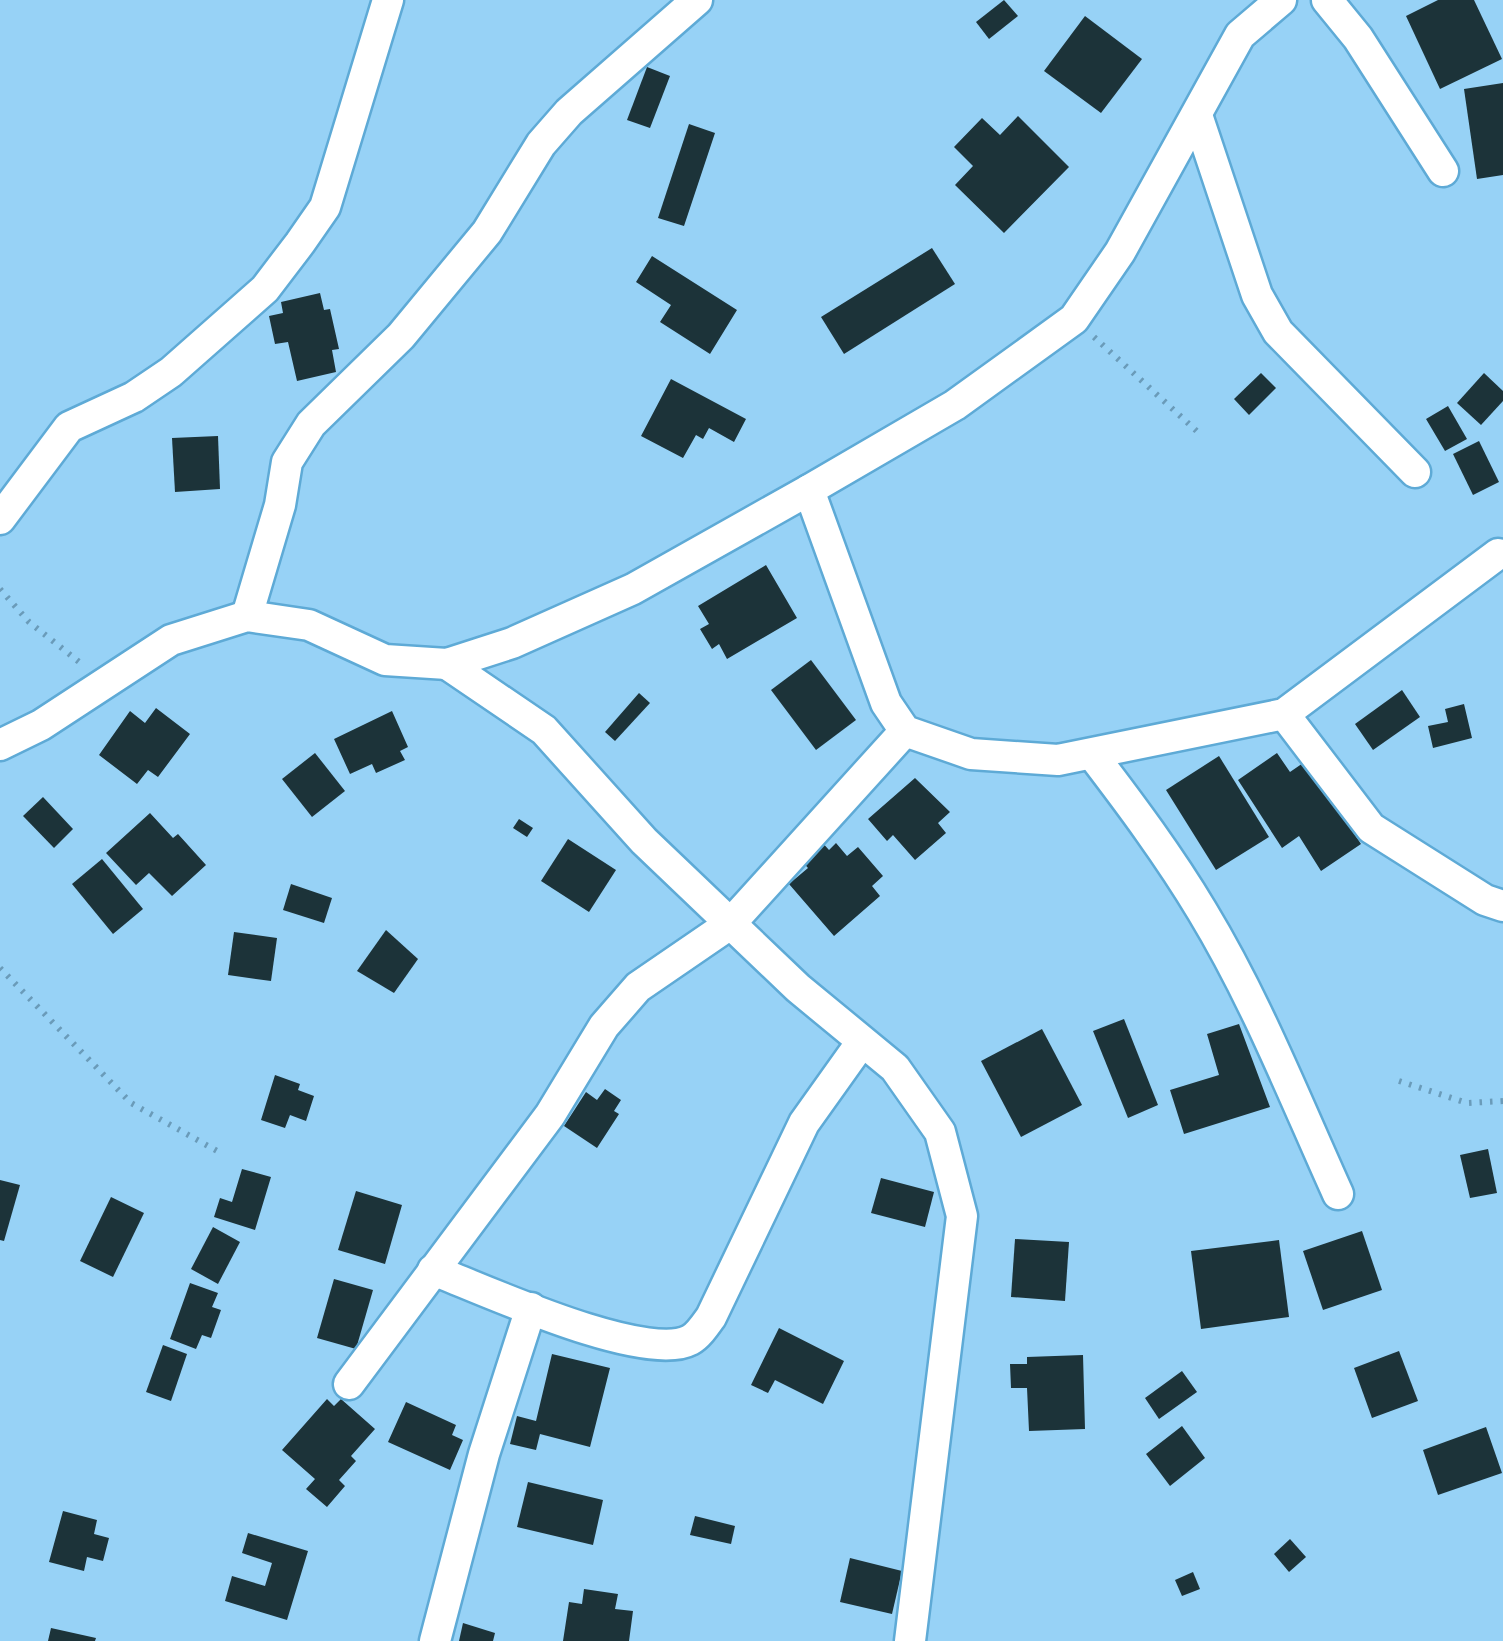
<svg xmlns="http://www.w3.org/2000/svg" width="1503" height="1641" viewBox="0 0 1503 1641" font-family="'Open Sans',sans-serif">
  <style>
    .building { fill: #1c3339 }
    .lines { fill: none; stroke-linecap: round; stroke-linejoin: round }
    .street-casing { stroke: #5eaad6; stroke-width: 35 }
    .path { stroke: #6a9bb9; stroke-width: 6; stroke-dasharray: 2.5 8; stroke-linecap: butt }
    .street { stroke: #fff; stroke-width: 30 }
  </style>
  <rect width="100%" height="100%" fill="#97d2f6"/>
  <g class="building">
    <path d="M 1004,0 L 1018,16 L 989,39 L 976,22 Z"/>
    <path d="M 1438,0 L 1474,0 L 1502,59 L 1440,89 L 1406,16 Z"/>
    <path d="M 1085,16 L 1142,59 L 1101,113 L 1044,71 Z"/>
    <path d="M 647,67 L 670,76 L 650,128 L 627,120 Z"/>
    <path d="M 1503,83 L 1503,175 L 1477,179 L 1464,89 Z"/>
    <path d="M 1018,116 L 1069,167 L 1004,233 L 955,185 L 973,166 L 954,147 L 982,118 L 1000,135 Z"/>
    <path d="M 689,124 L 715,133 L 684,226 L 658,218 Z"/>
    <path d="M 932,248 L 955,284 L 844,354 L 821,317 Z"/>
    <path d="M 652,256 L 737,310 L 710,354 L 660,322 L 671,305 L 636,282 Z"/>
    <path d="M 320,293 L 324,310 L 330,309 L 339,349 L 332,350 L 336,372 L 297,381 L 288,342 L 275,344 L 269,316 L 283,313 L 281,302 Z"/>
    <path d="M 1261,373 L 1276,388 L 1249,415 L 1234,399 Z"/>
    <path d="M 1484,373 L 1503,391 L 1503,401 L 1481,425 L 1457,403 Z"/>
    <path d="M 671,379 L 746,419 L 734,442 L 709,428 L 703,439 L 696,435 L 683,458 L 641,436 Z"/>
    <path d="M 1448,406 L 1467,439 L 1445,451 L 1426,419 Z"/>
    <path d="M 218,436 L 220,489 L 175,492 L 172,438 Z"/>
    <path d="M 1479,441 L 1499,482 L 1473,495 L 1453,454 Z"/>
    <path d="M 766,565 L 797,618 L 727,659 L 719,644 L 712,649 L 700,629 L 709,624 L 698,606 Z"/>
    <path d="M 811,660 L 856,720 L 816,750 L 771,690 Z"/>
    <path d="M 1402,690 L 1420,717 L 1373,750 L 1355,724 Z"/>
    <path d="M 639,693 L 650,703 L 615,741 L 605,732 Z"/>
    <path d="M 1464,704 L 1472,738 L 1433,748 L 1428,726 L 1448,722 L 1445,709 Z"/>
    <path d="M 156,708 L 190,734 L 158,777 L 148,770 L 137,784 L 99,755 L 130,711 L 145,723 Z"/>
    <path d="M 392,711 L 408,747 L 400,751 L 405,760 L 376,773 L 372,764 L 350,774 L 334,739 Z"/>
    <path d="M 315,753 L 345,791 L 312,817 L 282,779 Z"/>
    <path d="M 1277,753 L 1290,772 L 1306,761 L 1361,844 L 1321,871 L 1299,836 L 1282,848 L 1238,780 Z"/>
    <path d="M 1219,756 L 1269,837 L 1216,870 L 1166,790 Z"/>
    <path d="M 915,778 L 950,812 L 938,823 L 946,833 L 915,860 L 893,835 L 887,841 L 868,819 Z"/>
    <path d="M 43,797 L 73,829 L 54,848 L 23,816 Z"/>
    <path d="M 150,813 L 173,838 L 178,834 L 206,865 L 172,896 L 149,873 L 136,885 L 106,853 Z"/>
    <path d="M 519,819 L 533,828 L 527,837 L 513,828 Z"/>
    <path d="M 568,839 L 616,870 L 589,912 L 541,881 Z"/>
    <path d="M 820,840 L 829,850 L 836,843 L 847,856 L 858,847 L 883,876 L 872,886 L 880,896 L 834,936 L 789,884 L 808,868 L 799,858 Z"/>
    <path d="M 102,859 L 143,909 L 113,934 L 72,884 Z"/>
    <path d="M 291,884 L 332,898 L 324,923 L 283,910 Z"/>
    <path d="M 386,930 L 418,959 L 394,993 L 357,971 Z"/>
    <path d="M 234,932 L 277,938 L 271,981 L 228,975 Z"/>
    <path d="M 1124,1019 L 1158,1105 L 1128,1118 L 1093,1031 Z"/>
    <path d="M 1239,1024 L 1270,1107 L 1184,1134 L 1170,1090 L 1219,1075 L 1207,1034 Z"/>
    <path d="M 1042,1029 L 1082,1105 L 1021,1137 L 981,1061 Z"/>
    <path d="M 275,1075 L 300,1084 L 298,1090 L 314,1096 L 306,1121 L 290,1115 L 285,1128 L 261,1120 Z"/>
    <path d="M 605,1089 L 621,1100 L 614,1111 L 619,1114 L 597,1148 L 564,1126 L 586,1092 L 597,1100 Z"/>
    <path d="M 1488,1149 L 1497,1193 L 1470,1198 L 1460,1155 Z"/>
    <path d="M 242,1169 L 271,1177 L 255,1230 L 214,1217 L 220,1198 L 232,1202 Z"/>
    <path d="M 881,1178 L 934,1192 L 925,1227 L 871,1213 Z"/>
    <path d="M 0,1180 L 20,1185 L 4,1241 L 0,1240 Z"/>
    <path d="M 356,1191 L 402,1205 L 385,1264 L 338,1250 Z"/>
    <path d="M 111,1197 L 144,1213 L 113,1277 L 80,1261 Z"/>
    <path d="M 213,1227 L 240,1242 L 218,1284 L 191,1269 Z"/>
    <path d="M 1362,1231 L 1382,1290 L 1323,1310 L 1303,1251 Z"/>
    <path d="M 1015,1239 L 1069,1242 L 1065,1301 L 1011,1297 Z"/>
    <path d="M 1279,1240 L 1289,1317 L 1201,1329 L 1191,1251 Z"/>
    <path d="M 334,1279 L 373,1290 L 356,1349 L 317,1338 Z"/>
    <path d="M 190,1283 L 218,1293 L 212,1307 L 221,1310 L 211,1338 L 202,1335 L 196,1349 L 170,1339 Z"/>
    <path d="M 779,1328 L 844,1361 L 823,1404 L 775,1380 L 768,1393 L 751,1385 Z"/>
    <path d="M 163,1345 L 187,1354 L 171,1401 L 146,1392 Z"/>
    <path d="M 1399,1351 L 1418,1401 L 1372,1418 L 1354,1368 Z"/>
    <path d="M 552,1354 L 610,1368 L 590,1447 L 540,1434 L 536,1450 L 510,1444 L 517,1416 L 536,1421 Z"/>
    <path d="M 1083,1355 L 1085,1429 L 1029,1431 L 1027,1388 L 1011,1388 L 1010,1364 L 1027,1364 L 1027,1357 Z"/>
    <path d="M 1182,1371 L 1197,1392 L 1159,1419 L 1145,1398 Z"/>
    <path d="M 327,1399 L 334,1406 L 341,1399 L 375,1429 L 351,1456 L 356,1461 L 339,1480 L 345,1486 L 327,1507 L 306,1489 L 315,1479 L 282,1450 Z"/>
    <path d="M 406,1402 L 456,1425 L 452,1435 L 463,1440 L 450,1470 L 388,1442 Z"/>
    <path d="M 1182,1426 L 1205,1458 L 1170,1486 L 1146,1454 Z"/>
    <path d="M 1486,1427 L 1502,1473 L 1438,1495 L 1423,1450 Z"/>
    <path d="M 528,1482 L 603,1500 L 593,1545 L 517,1527 Z"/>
    <path d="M 63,1511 L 97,1520 L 94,1534 L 109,1538 L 103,1561 L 87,1557 L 84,1571 L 49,1562 Z"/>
    <path d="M 695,1516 L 735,1526 L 731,1544 L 690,1535 Z"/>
    <path d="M 248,1533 L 308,1551 L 287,1620 L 225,1601 L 232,1576 L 265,1586 L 272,1563 L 242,1553 Z"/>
    <path d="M 1290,1539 L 1306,1557 L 1289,1572 L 1274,1554 Z"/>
    <path d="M 850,1558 L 902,1571 L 892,1614 L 840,1602 Z"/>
    <path d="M 1193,1572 L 1200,1589 L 1182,1596 L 1175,1580 Z"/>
    <path d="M 584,1589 L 618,1594 L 615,1609 L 633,1611 L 629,1641 L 563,1641 L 569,1602 L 582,1604 Z"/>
    <path d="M 463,1623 L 495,1633 L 493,1641 L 459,1641 Z"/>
    <path d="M 51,1628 L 96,1638 L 95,1641 L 48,1641 Z"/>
  </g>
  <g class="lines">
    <defs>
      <g id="street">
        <path d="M 1327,0 L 1358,38 L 1443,171"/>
        <path d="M 1198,118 L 1257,295 L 1278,332 L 1415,472"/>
        <path d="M 809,490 L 886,703 L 905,731 L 971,754 L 1058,760 L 1284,714 L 1498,554"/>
        <path d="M 0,519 L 69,427 L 134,397 L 171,372 L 265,289 L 300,243 L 325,207 L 388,0"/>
        <path d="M 247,616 L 280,505 L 287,462 L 311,424 L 401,336 L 487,232 L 541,144 L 569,112 L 697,0"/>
        <path d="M 447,664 L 544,730 L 644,841 L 798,988 L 895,1068 L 940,1132 L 962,1216 L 910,1641"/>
        <path d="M 1284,714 L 1371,828 L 1485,900 L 1503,906"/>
        <path d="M 0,745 L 41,725 L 171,640 L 247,616 L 309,625 L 385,660 L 447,664 L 512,643 L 633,589 L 809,490 L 955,405 L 1074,319 L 1120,252 L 1240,35 L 1281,0"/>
        <path d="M 1092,754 C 1131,805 1169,856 1202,911 C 1256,1000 1295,1099 1338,1194"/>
        <path d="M 433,1270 C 482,1289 645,1364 690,1340 C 698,1336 706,1324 711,1317 L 804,1123 L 861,1043"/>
        <path d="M 349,1384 L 550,1115 L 604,1026 L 638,987 L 730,924 L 905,731"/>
        <path d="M 435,1641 L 484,1454 L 531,1308"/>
      </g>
    </defs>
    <use href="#street" class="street-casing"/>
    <g class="path">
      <path d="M 1094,337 L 1201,435"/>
      <path d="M 0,589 L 29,622 L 83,665"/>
      <path d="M 0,968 L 131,1103 L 219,1152"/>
      <path d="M 1399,1081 L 1467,1103 L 1503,1101"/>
    </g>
    <use href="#street" class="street"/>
  </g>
</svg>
